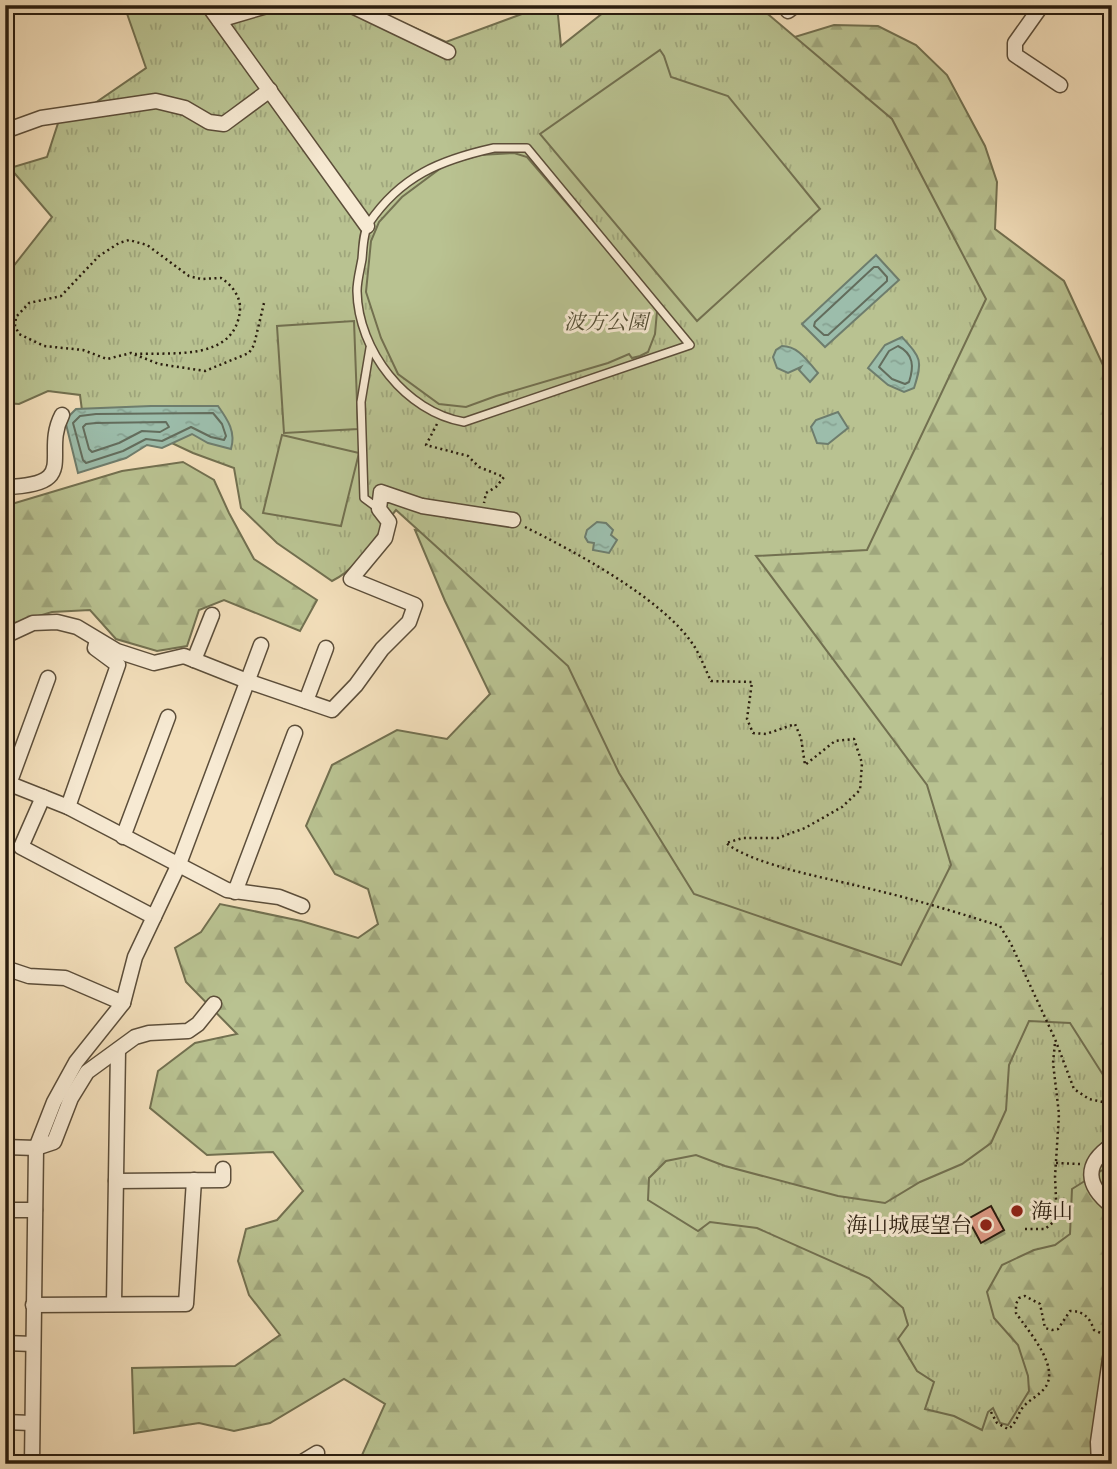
<svg xmlns="http://www.w3.org/2000/svg" width="1117" height="1469" viewBox="0 0 1117 1469" font-family="'IM FELL French Canon','Noto Serif JP',serif">
  <style>
    .forest { fill: url(#forest-firs); stroke: #727050; stroke-width: 2 }
    .park { fill: url(#park-tufts); stroke: #727050; stroke-width: 2 }
    .pitch { fill: #b9c291; stroke: #727050; stroke-width: 2 }
    .water { fill: url(#water-ripples); stroke: #6e7d6d; stroke-width: 2 }
    .shadow { fill: #0003 }
    .lines { fill: none; stroke-linecap: round; stroke-linejoin: round }
    .shore { stroke: #636d5d; stroke-width: 2 }
    .building { fill: #dd9a85; stroke: #2a1d0f; stroke-width: 2 }
    .lane-casing { stroke: #5c4e3a; stroke-width: 10 }
    .street-casing { stroke: #5c4e3a; stroke-width: 17 }
    .path { stroke: #2a1d0f; stroke-width: 2.5; stroke-dasharray: 2 3.5; stroke-linecap: butt }
    .lane { stroke: #f7ead3; stroke-width: 7 }
    .street { stroke: #f7ead3; stroke-width: 14 }
    .poi-dot { fill: #8f2418; stroke: #f7ead3; stroke-width: 2.5 }
    .labels { text-anchor: middle; stroke-width: 6; stroke-linejoin: round; paint-order: stroke }
    .park-label { font-size: 21px; font-style: italic; fill: #554f36; stroke: #f7ead3 }
    .poi-label { font-size: 21px; fill: #2a1d0f; stroke: #f7ead3; text-anchor: start }
  </style>
  <defs>
    <pattern id="forest-firs" width="22" height="20" patternUnits="userSpaceOnUse" patternTransform="scale(1.75)"><rect width="22" height="20" fill="#b9c291"/><path d="M5 1l3.5 6h-7zM16 11l3.5 6h-7z" fill="#9fa67c"/></pattern>
    <pattern id="park-tufts" width="24" height="20" patternUnits="userSpaceOnUse" patternTransform="scale(1.75)"><rect width="24" height="20" fill="#b9c291"/><path d="M3 7l-1-3M5 7V3M7 7l1-3M15 17l-1-3M17 17v-4M19 17l1-3" fill="none" stroke="#9fa67c"/></pattern>
    <pattern id="water-ripples" width="26" height="14" patternUnits="userSpaceOnUse" patternTransform="scale(1.75)"><rect width="26" height="14" fill="#9cbdab"/><path d="M2 4q2-2 4 0t4 0M15 11q2-2 4 0t4 0" fill="none" stroke="#87a292"/></pattern>
  </defs>
  <rect width="100%" height="100%" fill="#f3dfbb"/>
  <filter id="stains"><feTurbulence type="fractalNoise" baseFrequency=".00286" numOctaves="4"/><feColorMatrix values="0 0 0 0 .2 0 0 0 0 .09 0 0 0 0 .02 0 0 0 .5 -.17"/></filter>
  <radialGradient id="worn" r=".72"><stop offset=".6" stop-color="#630" stop-opacity="0"/><stop offset="1" stop-color="#630" stop-opacity=".3"/></radialGradient>
  <g class="forest">
    <path d="M 834,25 L 878,26 L 916,45 L 947,75 L 985,146 L 997,182 L 995,229 L 1064,281 L 1108,376 L 1112,376 L 1112,1464 L 358,1464 L 385,1404 L 344,1379 L 270,1423 L 234,1431 L 199,1423 L 134,1433 L 132,1368 L 235,1366 L 280,1335 L 249,1295 L 238,1261 L 246,1229 L 277,1220 L 303,1191 L 273,1152 L 207,1155 L 150,1108 L 158,1071 L 195,1043 L 237,1034 L 186,982 L 175,948 L 201,932 L 220,904 L 301,921 L 358,938 L 378,924 L 368,889 L 335,874 L 306,826 L 332,765 L 397,730 L 447,739 L 490,694 L 445,601 L 415,530 L 456,536 L 686,527 L 788,39 Z"/>
    <path d="M 183,462 L 214,480 L 229,513 L 254,559 L 317,600 L 300,631 L 224,600 L 199,610 L 187,646 L 157,651 L 116,639 L 90,610 L 52,612 L 5,626 L 5,506 L 122,471 Z"/>
  </g>
  <g class="park">
    <path d="M 124,5 L 363,5 L 446,42 L 546,5 L 557,5 L 561,46 L 613,5 L 753,5 L 769,15 L 892,119 L 986,299 L 867,550 L 756,556 L 927,785 L 951,865 L 901,965 L 694,894 L 619,773 L 568,666 L 396,510 C 376,534 361,567 332,581 L 277,543 L 241,508 L 234,468 L 193,453 L 157,436 L 89,465 L 80,395 L 48,391 L 19,404 L 5,403 L 5,277 L 52,217 L 10,168 L 47,157 L 63,108 L 95,103 L 146,68 Z"/>
    <path d="M 1029,1021 L 1070,1023 L 1105,1078 L 1112,1080 L 1112,1164 L 1072,1189 L 1070,1234 L 1055,1245 L 1034,1250 L 1002,1265 L 987,1292 L 994,1318 L 1018,1345 L 1028,1376 L 1029,1391 L 1008,1425 L 1000,1423 L 993,1408 L 988,1412 L 982,1430 L 954,1416 L 925,1409 L 934,1382 L 917,1371 L 898,1339 L 908,1325 L 903,1308 L 869,1278 L 757,1228 L 710,1222 L 698,1231 L 648,1200 L 649,1178 L 666,1161 L 696,1155 L 725,1166 L 838,1196 L 885,1203 L 920,1182 L 962,1164 L 991,1143 L 1006,1110 L 1009,1065 Z"/>
  </g>
  <g class="pitch">
    <path d="M 660,50 L 664,56 L 671,77 L 728,96 L 820,209 L 697,321 L 540,134 Z"/>
    <path d="M 514,153 L 527,157 L 649,299 L 657,311 L 655,334 L 648,352 L 640,356 L 632,358 L 629,354 L 608,363 L 496,396 L 466,407 L 439,404 L 398,374 L 381,338 L 366,292 L 371,241 L 379,222 L 402,197 L 445,165 L 480,155 Z"/>
    <path d="M 354,321 L 358,429 L 284,433 L 277,326 Z"/>
    <path d="M 282,435 L 359,453 L 341,526 L 263,513 Z"/>
  </g>
  <g class="water">
    <path d="M 876,255 L 899,280 L 825,347 L 802,324 Z"/>
    <path d="M 902,337 C 921,358 923,360 914,388 L 904,392 L 888,385 L 868,368 L 885,345 Z"/>
    <path d="M 782,346 C 799,346 808,362 818,373 L 810,382 L 799,370 L 801,367 L 788,373 L 777,368 L 773,357 L 776,350 Z"/>
    <path d="M 151,406 L 218,406 C 228,420 236,432 231,449 L 208,443 L 192,434 L 162,448 L 147,445 L 126,458 L 78,473 L 65,420 L 76,409 Z"/>
    <path d="M 838,412 L 848,428 L 828,444 L 817,443 L 811,427 L 816,420 Z"/>
    <path d="M 597,522 L 606,523 L 613,530 L 611,535 L 617,540 L 609,553 L 593,550 L 594,543 L 588,542 L 585,537 L 587,530 Z"/>
  </g>
  <path class="shadow" d="M 994,1211 L 1006,1234 L 985,1245 L 982,1242 Z"/>
  <g class="lines">
    <g class="shore">
      <path d="M 874,267 L 878,267 L 887,277 L 887,281 L 828,335 L 824,335 L 814,326 L 815,322 Z"/>
      <path d="M 898,346 C 914,354 914,367 909,382 L 905,384 L 892,379 L 879,367 L 889,351 Z"/>
      <path d="M 213,413 L 222,424 L 226,436 L 224,440 L 211,437 L 191,427 L 162,441 L 146,439 L 123,451 L 86,463 L 83,460 L 73,423 L 80,416 L 96,414 Z"/>
      <path d="M 166,422 L 169,427 L 160,432 L 142,431 L 119,443 L 92,452 L 89,449 L 83,427 L 86,424 L 96,423 Z"/>
    </g>
  </g>
  <path class="building" d="M 991,1206 L 1004,1230 L 981,1243 L 968,1219 Z"/>
  <g class="lines">
    <defs>
      <g id="lane">
        <path d="M 494,148 L 527,148 L 690,345 L 464,422 C 406,412 358,351 357,291 C 357,281 360,270 362,259 C 363,249 363,232 369,223 C 401,176 440,160 494,148 Z"/>
        <path d="M 370,348 L 361,402 L 364,498 L 379,509"/>
      </g>
      <g id="street">
        <path d="M 208,5 L 367,226"/>
        <path d="M 350,5 L 448,52"/>
        <path d="M 1042,5 L 1015,43 L 1015,55 L 1060,85"/>
        <path d="M 788,11 L 796,5"/>
        <path d="M 219,20 L 270,5"/>
        <path d="M 5,131 L 41,118 L 156,101 L 185,108 L 209,122 L 224,124 L 270,90"/>
        <path d="M 5,487 C 82,485 41,455 62,415"/>
        <path d="M 5,636 L 33,623 L 57,622 L 77,627 L 117,651 L 154,663 L 184,656 L 247,681 L 332,710 L 356,685 L 382,649 L 409,622 L 415,605 L 351,579 L 385,538 L 389,522 L 379,509 L 381,492 L 422,506 L 513,520"/>
        <path d="M 194,660 L 212,615"/>
        <path d="M 306,701 L 326,648"/>
        <path d="M 5,782 L 68,807 L 227,890 L 279,897 L 302,906"/>
        <path d="M 9,784 L 48,678"/>
        <path d="M 43,797 L 21,847 L 154,917"/>
        <path d="M 68,807 L 118,665 L 95,648 L 96,644"/>
        <path d="M 123,837 L 168,717"/>
        <path d="M 235,892 L 295,733"/>
        <path d="M 5,968 L 29,976 L 65,978 L 123,1003"/>
        <path d="M 1112,1145 C 1083,1164 1086,1186 1112,1206"/>
        <path d="M 5,1147 L 36,1148 L 54,1142 L 71,1098 L 87,1072 L 135,1037 L 149,1033 L 188,1031 L 198,1024 L 214,1004"/>
        <path d="M 116,1181 L 223,1180 L 223,1169"/>
        <path d="M 5,1210 L 35,1210"/>
        <path d="M 114,1304 L 118,1050"/>
        <path d="M 33,1305 L 186,1304 L 194,1180"/>
        <path d="M 5,1343 L 33,1344"/>
        <path d="M 5,1422 L 31,1423"/>
        <path d="M 32,1464 L 36,1148 L 54,1102 L 76,1062 L 123,1003 L 135,957 L 179,864 L 261,645"/>
        <path d="M 299,1464 L 317,1453"/>
        <path d="M 1099,1464 L 1098,1442 L 1112,1345"/>
      </g>
    </defs>
    <use href="#lane" class="lane-casing"/>
    <use href="#street" class="street-casing"/>
    <g class="path">
      <path d="M 135,354 C 172,352 235,362 240,310 C 241,297 232,285 221,278 L 201,279 L 189,276 L 147,245 L 129,240 L 119,243 L 99,256 L 61,296 L 29,303 L 16,317 L 15,326 L 19,334 L 44,346 L 83,350 L 107,359 L 131,353 L 159,364 L 205,371 L 249,353 L 254,345 L 264,303"/>
      <path d="M 437,424 L 426,445 L 468,456 L 479,467 L 504,477 L 496,487 L 486,493 L 484,503"/>
      <path d="M 525,527 C 574,551 661,598 692,643 C 700,654 705,669 711,681 L 752,682 L 747,719 L 753,733 L 766,734 L 795,724 L 801,738 L 805,765 L 835,741 L 854,739 L 862,763 L 860,790 L 842,807 L 805,828 L 778,838 L 743,838 L 726,843 C 754,866 837,880 875,890 C 917,900 959,913 1000,926 L 1011,944 L 1055,1039 L 1074,1089 L 1089,1099 L 1112,1104"/>
      <path d="M 1056,1163 L 1081,1164"/>
      <path d="M 1025,1229 L 1045,1229 L 1057,1219 L 1055,1177 L 1059,1114 L 1053,1063 L 1055,1043"/>
      <path d="M 991,1412 L 997,1423 L 1008,1429 C 1017,1423 1017,1415 1023,1407 C 1029,1400 1038,1396 1044,1389 C 1062,1368 1028,1331 1016,1313 L 1016,1304 L 1019,1298 L 1025,1296 L 1040,1304 L 1045,1328 L 1052,1330 L 1058,1329 L 1070,1311 C 1084,1311 1090,1318 1094,1330 L 1105,1335"/>
    </g>
    <use href="#lane" class="lane"/>
    <use href="#street" class="street"/>
  </g>
  <g class="poi-dot">
    <circle cx="1017" cy="1211" r="7"/>
    <circle cx="986" cy="1225" r="7"/>
  </g>
  <g class="labels">
    <g class="park-label">
      <text x="606" y="329">波方公園</text>
    </g>
    <g class="poi-label">
      <text x="1031" y="1218">海山</text>
      <text x="972" y="1232" text-anchor="end">海山城展望台</text>
    </g>
  </g>
  <rect width="1117" height="1469" fill="none" stroke="#f3dfbb" stroke-width="28"/>
  <rect x="7" y="7" width="1103" height="1455" fill="none" stroke="#2a1d0f" stroke-width="3.5"/>
  <rect x="14" y="14" width="1089" height="1441" fill="none" stroke="#2a1d0f" stroke-width="2"/>
  <rect width="100%" height="100%" filter="url(#stains)"/>
  <rect width="100%" height="100%" fill="url(#worn)"/>
</svg>
